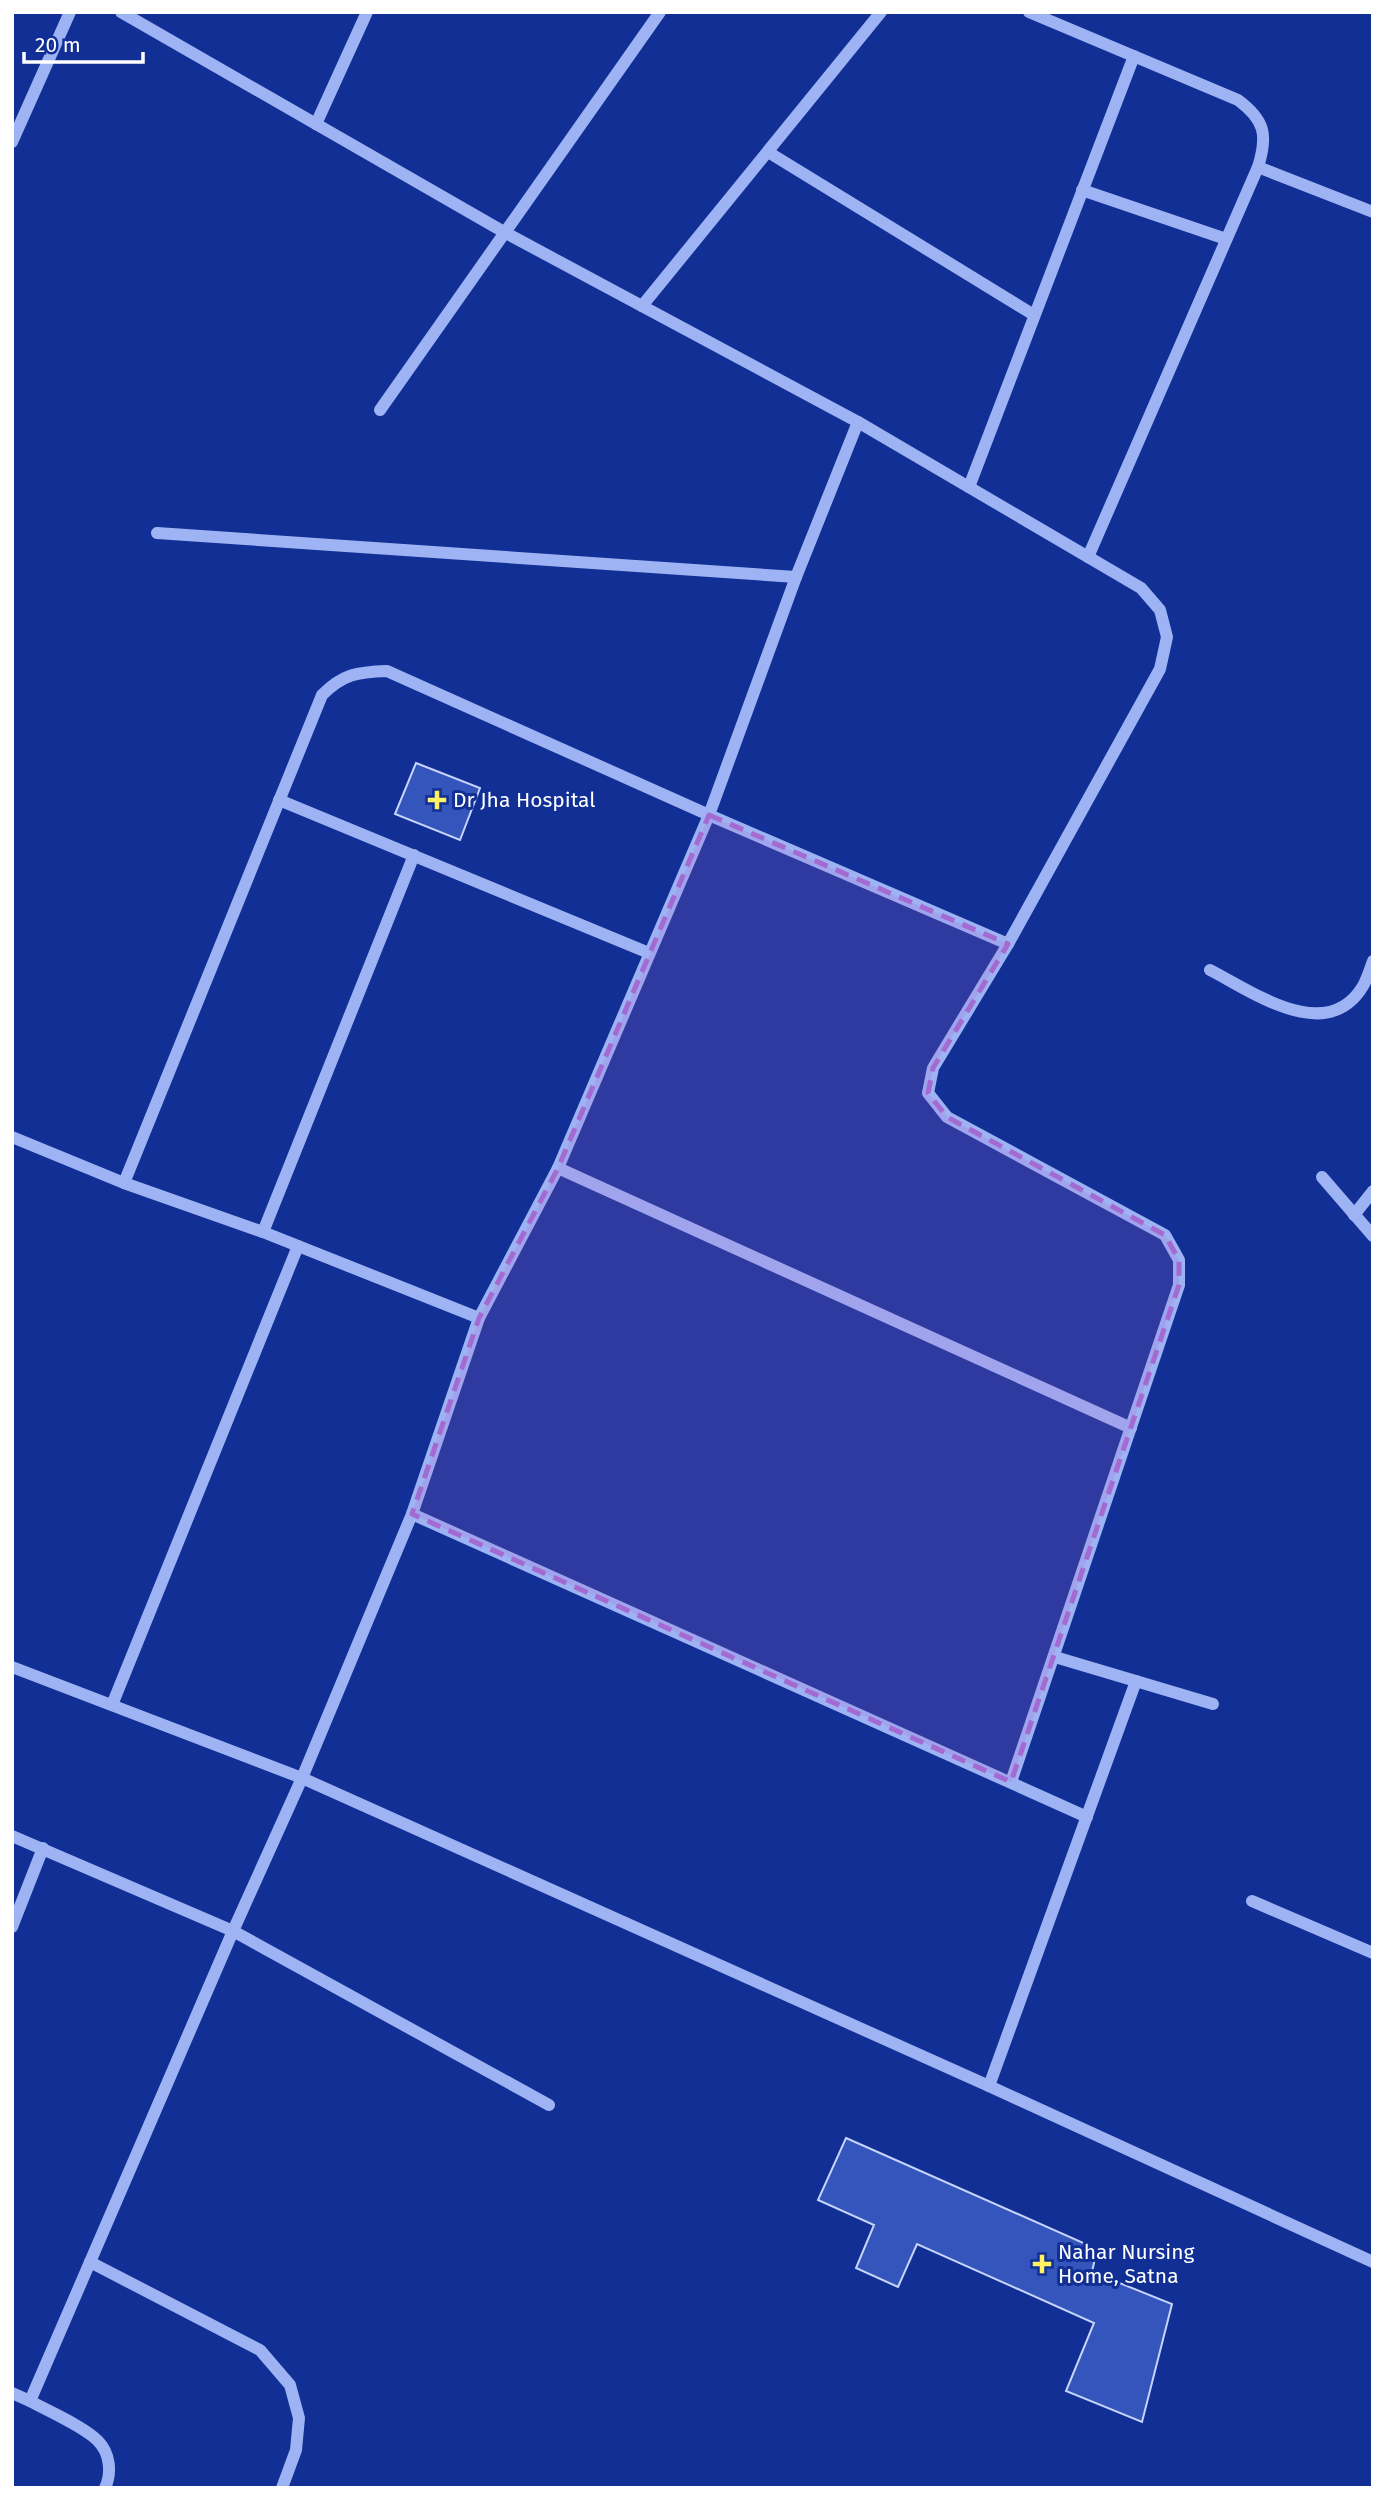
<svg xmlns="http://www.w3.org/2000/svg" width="1385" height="2500" viewBox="0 0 1385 2500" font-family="'Fira Sans',sans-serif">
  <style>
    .building { fill: #3455bb; stroke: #c6d4fd; stroke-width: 2 }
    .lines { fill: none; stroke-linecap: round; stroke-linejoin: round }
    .minor { stroke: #9eb3f3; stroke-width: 12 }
    .marked { fill: #a36bd2; fill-opacity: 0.2; stroke: #a36bd2; stroke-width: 5; stroke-dasharray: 14 9; stroke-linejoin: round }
    .poi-dot { fill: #fff260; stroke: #112f94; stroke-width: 2.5 }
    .labels { text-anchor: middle; stroke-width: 6; stroke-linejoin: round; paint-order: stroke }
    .poi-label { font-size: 21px; fill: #fff; stroke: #112f94; text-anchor: start }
  </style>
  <rect width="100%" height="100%" fill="#112f94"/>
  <g class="building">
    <path d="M 416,763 L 480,788 L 460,840 L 395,814 Z"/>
    <path d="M 846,2138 L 1097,2249 L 1092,2272 L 1172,2304 L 1142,2422 L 1066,2391 L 1094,2323 L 917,2244 L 898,2287 L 856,2268 L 874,2225 L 818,2200 Z"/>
  </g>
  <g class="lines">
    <g class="minor">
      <path d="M 1029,12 L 1238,100 C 1265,120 1268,135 1258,167 L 1088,557"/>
      <path d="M 316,124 L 367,12"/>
      <path d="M 12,142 L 70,12"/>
      <path d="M 768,152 L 1034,315"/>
      <path d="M 1258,167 L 1373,212"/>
      <path d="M 1082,190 L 1226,239"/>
      <path d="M 642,306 L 881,12"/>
      <path d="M 380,410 L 660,12"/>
      <path d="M 858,422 L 1141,588 L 1160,610 L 1167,637 L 1160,669 L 1008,944 L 933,1068 L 928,1093 L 947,1117 L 1165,1235 L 1179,1260 L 1179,1285 L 1011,1782"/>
      <path d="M 969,487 L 1134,56"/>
      <path d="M 157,533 L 796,577"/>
      <path d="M 279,800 L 649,953"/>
      <path d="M 1210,970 C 1253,992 1327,1046 1363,986 C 1367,979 1370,969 1373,961"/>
      <path d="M 12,1137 L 124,1183 L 263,1232 L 479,1318"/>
      <path d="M 558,1168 L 1131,1428"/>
      <path d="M 1322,1177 L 1373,1236"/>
      <path d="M 124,1183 L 322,695 C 343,674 357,672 387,671 L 709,815 L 1008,944"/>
      <path d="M 1354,1215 L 1373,1191"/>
      <path d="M 263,1232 L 414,855"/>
      <path d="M 412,1514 L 1087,1817"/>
      <path d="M 1055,1657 L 1213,1704"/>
      <path d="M 12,1667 L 302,1778 L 989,2086 L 1373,2262"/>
      <path d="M 112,1705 L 298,1246"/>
      <path d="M 12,1836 L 233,1931 L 549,2105"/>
      <path d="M 1252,1901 L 1373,1953"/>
      <path d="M 12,1927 L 43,1848"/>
      <path d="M 989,2086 L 1136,1681"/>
      <path d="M 90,2262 L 260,2350 L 290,2385 L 299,2418 L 296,2450 L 282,2488"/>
      <path d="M 12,2393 L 30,2401"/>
      <path d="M 105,2488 C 112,2473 110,2453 98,2441 C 85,2427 48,2411 30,2401 L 233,1931 L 302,1778 L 412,1514 L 479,1318 L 558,1168 L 709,815 L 796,577 L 858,422 L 504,232 L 121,12"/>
    </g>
  </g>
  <path class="marked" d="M 709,815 L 1008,944 L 933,1068 L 928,1093 L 947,1117 L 1165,1235 L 1179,1260 L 1179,1285 L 1011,1782 L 412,1514 L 479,1318 L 558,1168 Z"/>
  <g class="poi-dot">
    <path d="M433.5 789.5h7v7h7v7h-7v7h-7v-7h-7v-7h7z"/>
    <path d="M1038.5 2253.5h7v7h7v7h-7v7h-7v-7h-7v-7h7z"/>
  </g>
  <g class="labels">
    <g class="poi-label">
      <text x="453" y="807">Dr Jha Hospital</text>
      <text x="1058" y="2259">Nahar Nursing<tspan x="1058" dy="24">Home, Satna</tspan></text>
    </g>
  </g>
  <rect width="1385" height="2500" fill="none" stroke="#ffffff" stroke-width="28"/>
  <path d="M24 52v10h119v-10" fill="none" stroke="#ffffff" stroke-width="3.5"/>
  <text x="35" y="52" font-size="21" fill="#ffffff" stroke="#112f94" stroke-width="5" paint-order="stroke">20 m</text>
</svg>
